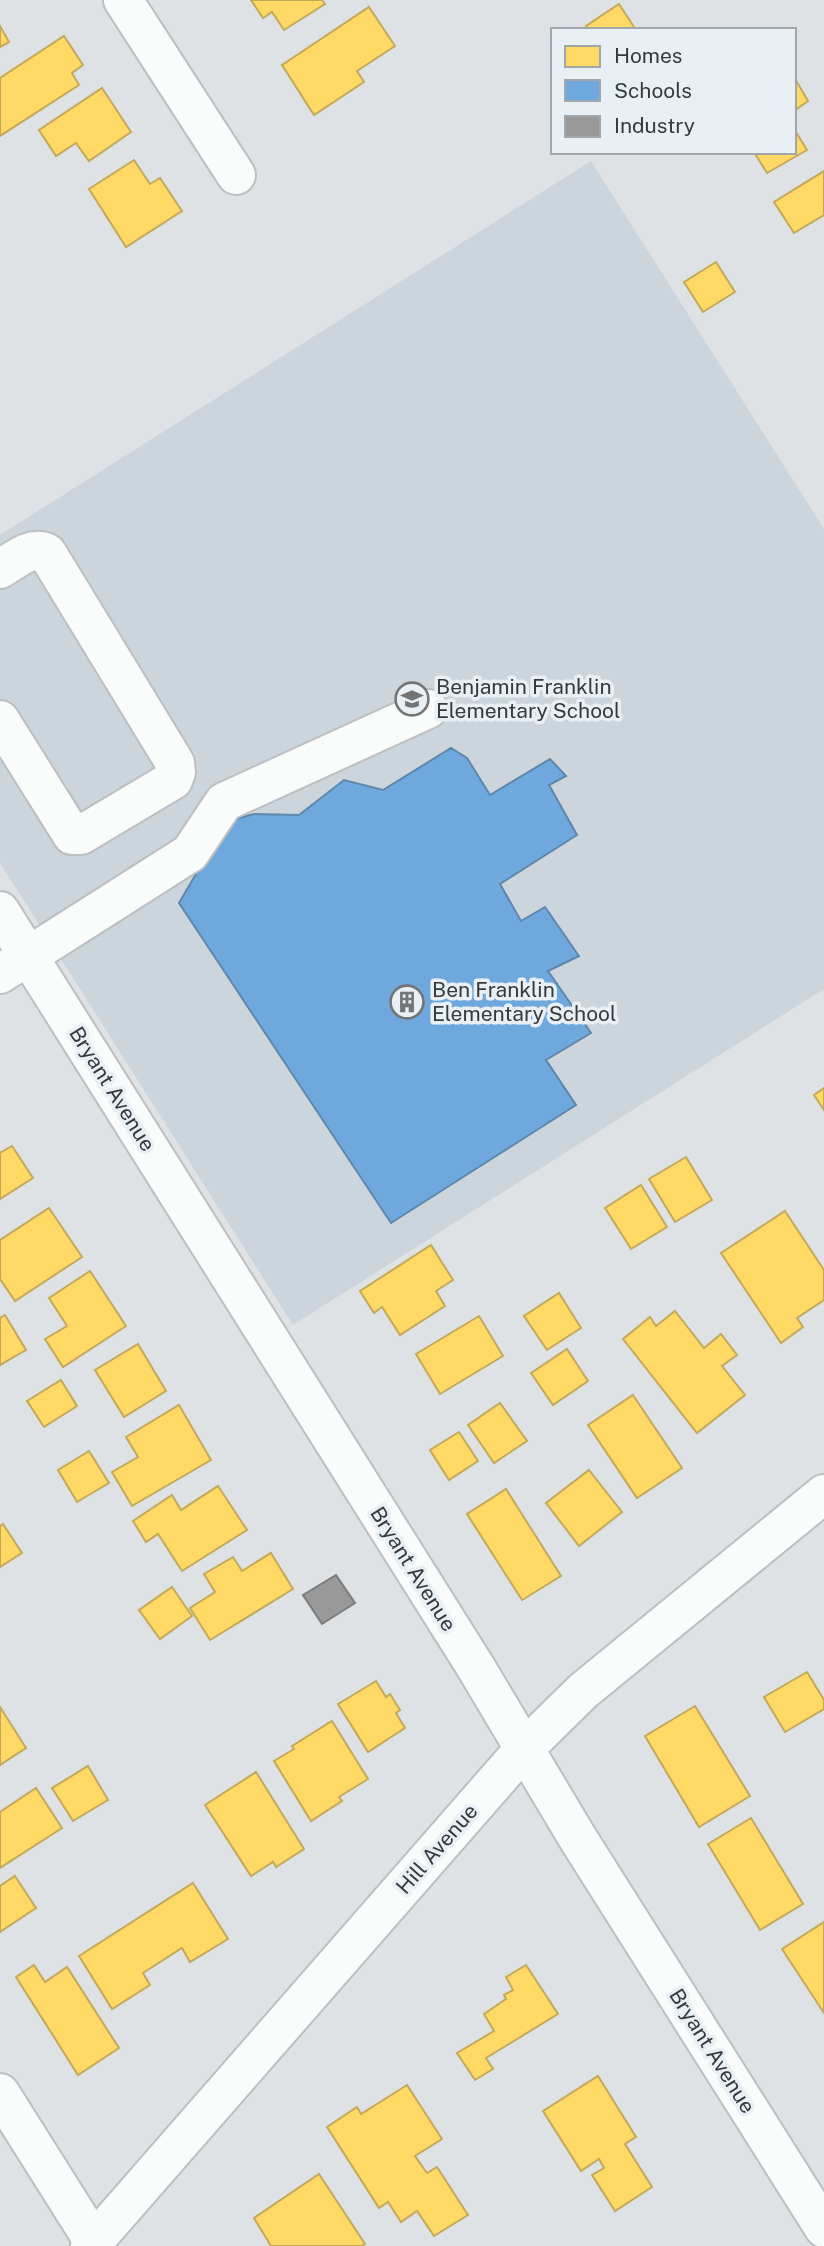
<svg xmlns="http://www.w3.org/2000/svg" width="824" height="2246" viewBox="0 0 824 2246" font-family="'Public Sans',sans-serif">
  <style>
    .built { fill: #ccd5dc }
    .homes { fill: #ffd966; stroke: #c3a959; stroke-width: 2 }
    .schools { fill: #6fa8dc; stroke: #5e87ac; stroke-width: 2 }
    .industry { fill: #999; stroke: #7c7c7d; stroke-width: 2 }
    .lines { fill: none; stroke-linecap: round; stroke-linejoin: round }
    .minor-casing { stroke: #bcbfc1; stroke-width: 42 }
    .minor { stroke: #fafbfb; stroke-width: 38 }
    .labels { text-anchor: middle; stroke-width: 7; stroke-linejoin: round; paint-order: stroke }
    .poi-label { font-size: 21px; fill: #37393b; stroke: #e9f0f5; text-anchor: start }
    .street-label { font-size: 21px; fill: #37393b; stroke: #e9f0f5 }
  </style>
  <rect width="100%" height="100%" fill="#dfe2e5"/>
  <path class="built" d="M 591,161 L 824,529 L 824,989 L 293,1325 L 0,863 L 0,535 Z"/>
  <g class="homes">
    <path d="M 251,0 L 322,0 L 325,4 L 284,30 L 272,12 L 263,18 Z"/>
    <path d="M 619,4 L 636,30 L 589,30 L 586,26 Z"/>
    <path d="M 369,7 L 395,46 L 357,71 L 364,82 L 314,115 L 282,65 Z"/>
    <path d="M 0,26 L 9,42 L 0,47 Z"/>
    <path d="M 64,36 L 83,65 L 72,73 L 79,85 L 0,136 L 0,78 Z"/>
    <path d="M 794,77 L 808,101 L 794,111 Z"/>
    <path d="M 102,88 L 131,132 L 89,161 L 76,143 L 56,156 L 39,130 Z"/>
    <path d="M 794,129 L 807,150 L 767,173 L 754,152 L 794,152 Z"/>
    <path d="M 134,160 L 150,184 L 160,178 L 182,211 L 126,247 L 89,189 Z"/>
    <path d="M 824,171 L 824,215 L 794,233 L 774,202 Z"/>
    <path d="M 716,262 L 735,292 L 703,312 L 684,282 Z"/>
    <path d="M 824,1088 L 824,1110 L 814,1095 Z"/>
    <path d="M 12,1146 L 33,1178 L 0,1199 L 0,1153 Z"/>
    <path d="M 686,1157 L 712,1200 L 675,1222 L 649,1179 Z"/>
    <path d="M 641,1185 L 667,1227 L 631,1249 L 605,1208 Z"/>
    <path d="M 49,1208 L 82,1257 L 15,1301 L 0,1279 L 0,1240 Z"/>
    <path d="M 785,1211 L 824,1270 L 824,1300 L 797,1318 L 803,1327 L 781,1343 L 721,1253 Z"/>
    <path d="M 431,1245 L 453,1280 L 436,1291 L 445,1306 L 400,1335 L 382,1307 L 374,1313 L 360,1291 Z"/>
    <path d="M 90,1271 L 126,1326 L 63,1367 L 45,1339 L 67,1326 L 49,1298 Z"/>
    <path d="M 559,1293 L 581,1328 L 547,1350 L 524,1316 Z"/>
    <path d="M 675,1311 L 704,1348 L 721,1334 L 737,1355 L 722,1366 L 745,1395 L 697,1433 L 623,1339 L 650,1317 L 656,1326 Z"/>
    <path d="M 5,1315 L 26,1350 L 0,1365 L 0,1318 Z"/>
    <path d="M 479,1316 L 503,1356 L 440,1394 L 416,1354 Z"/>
    <path d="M 138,1344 L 166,1391 L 124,1417 L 95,1370 Z"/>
    <path d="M 567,1349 L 588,1381 L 553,1405 L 531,1373 Z"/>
    <path d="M 61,1380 L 77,1406 L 44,1427 L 27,1401 Z"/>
    <path d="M 633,1395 L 682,1468 L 637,1498 L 588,1425 Z"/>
    <path d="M 500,1403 L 527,1441 L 494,1463 L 468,1425 Z"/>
    <path d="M 179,1405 L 211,1460 L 132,1506 L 112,1472 L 138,1457 L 126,1437 Z"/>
    <path d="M 459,1432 L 478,1461 L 449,1480 L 430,1450 Z"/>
    <path d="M 89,1451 L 109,1483 L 77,1502 L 58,1470 Z"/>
    <path d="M 589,1470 L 622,1512 L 579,1546 L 546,1503 Z"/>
    <path d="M 218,1486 L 247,1530 L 182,1571 L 158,1534 L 146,1542 L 133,1521 L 172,1495 L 181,1510 Z"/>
    <path d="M 506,1489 L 561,1576 L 522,1600 L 467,1514 Z"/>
    <path d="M 3,1524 L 22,1553 L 0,1567 L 0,1526 Z"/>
    <path d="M 271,1553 L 293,1589 L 210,1640 L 190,1608 L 215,1592 L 204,1574 L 233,1557 L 242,1571 Z"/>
    <path d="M 172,1587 L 192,1616 L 160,1639 L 139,1610 Z"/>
    <path d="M 807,1672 L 824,1700 L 824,1709 L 785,1732 L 764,1697 Z"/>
    <path d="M 376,1681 L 386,1697 L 390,1694 L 400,1710 L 396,1713 L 405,1728 L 368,1752 L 338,1704 Z"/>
    <path d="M 695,1706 L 750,1796 L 699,1827 L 645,1736 Z"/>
    <path d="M 0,1707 L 26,1748 L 0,1765 Z"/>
    <path d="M 332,1721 L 368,1779 L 339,1797 L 342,1801 L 311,1821 L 274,1761 L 294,1749 L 292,1746 Z"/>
    <path d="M 88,1766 L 108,1800 L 73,1821 L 52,1788 Z"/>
    <path d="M 256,1772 L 304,1849 L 276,1867 L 273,1862 L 251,1876 L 205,1805 Z"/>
    <path d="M 36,1788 L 62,1828 L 0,1868 L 0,1812 Z"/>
    <path d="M 751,1818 L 803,1904 L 760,1930 L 708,1844 Z"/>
    <path d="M 15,1876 L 36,1908 L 0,1932 L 0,1886 Z"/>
    <path d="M 193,1883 L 228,1939 L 190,1962 L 182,1948 L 143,1973 L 150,1985 L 112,2009 L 79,1956 Z"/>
    <path d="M 824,1922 L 824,2013 L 782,1949 Z"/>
    <path d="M 34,1965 L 45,1982 L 67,1967 L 119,2048 L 78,2075 L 16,1977 Z"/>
    <path d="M 526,1965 L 558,2014 L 486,2058 L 493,2069 L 475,2080 L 457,2053 L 494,2031 L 484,2014 L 506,1999 L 504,1995 L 513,1990 L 506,1977 Z"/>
    <path d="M 598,2076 L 636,2137 L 625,2144 L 652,2187 L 615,2211 L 592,2175 L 604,2168 L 599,2159 L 581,2171 L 543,2111 Z"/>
    <path d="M 407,2085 L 442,2139 L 415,2156 L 427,2173 L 437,2167 L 468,2215 L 434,2236 L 417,2211 L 401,2222 L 388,2202 L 379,2208 L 327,2127 L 357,2107 L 361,2114 Z"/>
    <path d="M 319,2174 L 365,2244 L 362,2246 L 271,2246 L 254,2218 Z"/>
  </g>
  <path class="schools" d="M 451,748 L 467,758 L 490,795 L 550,759 L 566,776 L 549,785 L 577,835 L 500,884 L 521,921 L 545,907 L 579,956 L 548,971 L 591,1033 L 546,1060 L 576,1105 L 391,1223 L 179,903 L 219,835 L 236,819 L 254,814 L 299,815 L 344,780 L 383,790 Z"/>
  <path class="industry" d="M 336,1575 L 355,1603 L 322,1624 L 303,1595 Z"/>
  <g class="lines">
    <defs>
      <g id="minor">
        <path d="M 123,0 L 236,175"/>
        <path d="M 0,569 C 14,561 31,545 47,553 L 175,763 L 176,772 L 173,780 L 81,835 L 72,835 L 0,720"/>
        <path d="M 0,911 L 475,1666 L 577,1837 L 824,2228"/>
        <path d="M 0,974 L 190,853 L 224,802 L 428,709"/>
        <path d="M 0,2093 L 94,2242"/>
        <path d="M 90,2246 L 524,1749 L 583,1691 L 824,1494"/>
      </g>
    </defs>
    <use href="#minor" class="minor-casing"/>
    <use href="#minor" class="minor"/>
  </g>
  <defs>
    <symbol id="school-ring" viewBox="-11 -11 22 22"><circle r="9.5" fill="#e9f0f5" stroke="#727476" stroke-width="1.5"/><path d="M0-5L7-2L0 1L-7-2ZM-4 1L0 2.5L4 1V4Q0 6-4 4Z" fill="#727476"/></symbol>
    <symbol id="building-ring" viewBox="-11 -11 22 22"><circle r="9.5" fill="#e9f0f5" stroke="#727476" stroke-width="1.5"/><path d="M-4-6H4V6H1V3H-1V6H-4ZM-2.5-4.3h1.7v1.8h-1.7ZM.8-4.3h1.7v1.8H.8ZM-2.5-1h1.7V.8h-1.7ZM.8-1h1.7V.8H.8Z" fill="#727476"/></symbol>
  </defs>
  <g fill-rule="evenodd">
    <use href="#school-ring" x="393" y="680" width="38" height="38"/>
    <use href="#building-ring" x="388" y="983" width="38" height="38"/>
  </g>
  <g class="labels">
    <g class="poi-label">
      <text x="436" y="694">Benjamin Franklin<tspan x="436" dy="24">Elementary School</tspan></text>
      <text x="432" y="997">Ben Franklin<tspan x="432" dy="24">Elementary School</tspan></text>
    </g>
    <g class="street-label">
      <text transform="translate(112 1089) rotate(58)" y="7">Bryant Avenue</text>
      <text transform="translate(413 1569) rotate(58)" y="7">Bryant Avenue</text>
      <text transform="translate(437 1849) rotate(-49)" y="7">Hill Avenue</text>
      <text transform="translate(712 2051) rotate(58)" y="7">Bryant Avenue</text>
    </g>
  </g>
  <rect x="551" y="28" width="245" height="126" fill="#e9f0f5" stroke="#a2a7ab" stroke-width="2"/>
  <rect x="565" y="46" width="35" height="21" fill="#ffd966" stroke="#a2a7ab" stroke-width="2"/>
  <text x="614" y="63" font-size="21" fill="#37393b">Homes</text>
  <rect x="565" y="80" width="35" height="21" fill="#6fa8dc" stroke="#a2a7ab" stroke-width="2"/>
  <text x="614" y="98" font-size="21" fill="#37393b">Schools</text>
  <rect x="565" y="116" width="35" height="21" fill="#999999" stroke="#a2a7ab" stroke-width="2"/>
  <text x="614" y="133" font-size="21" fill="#37393b">Industry</text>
</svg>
